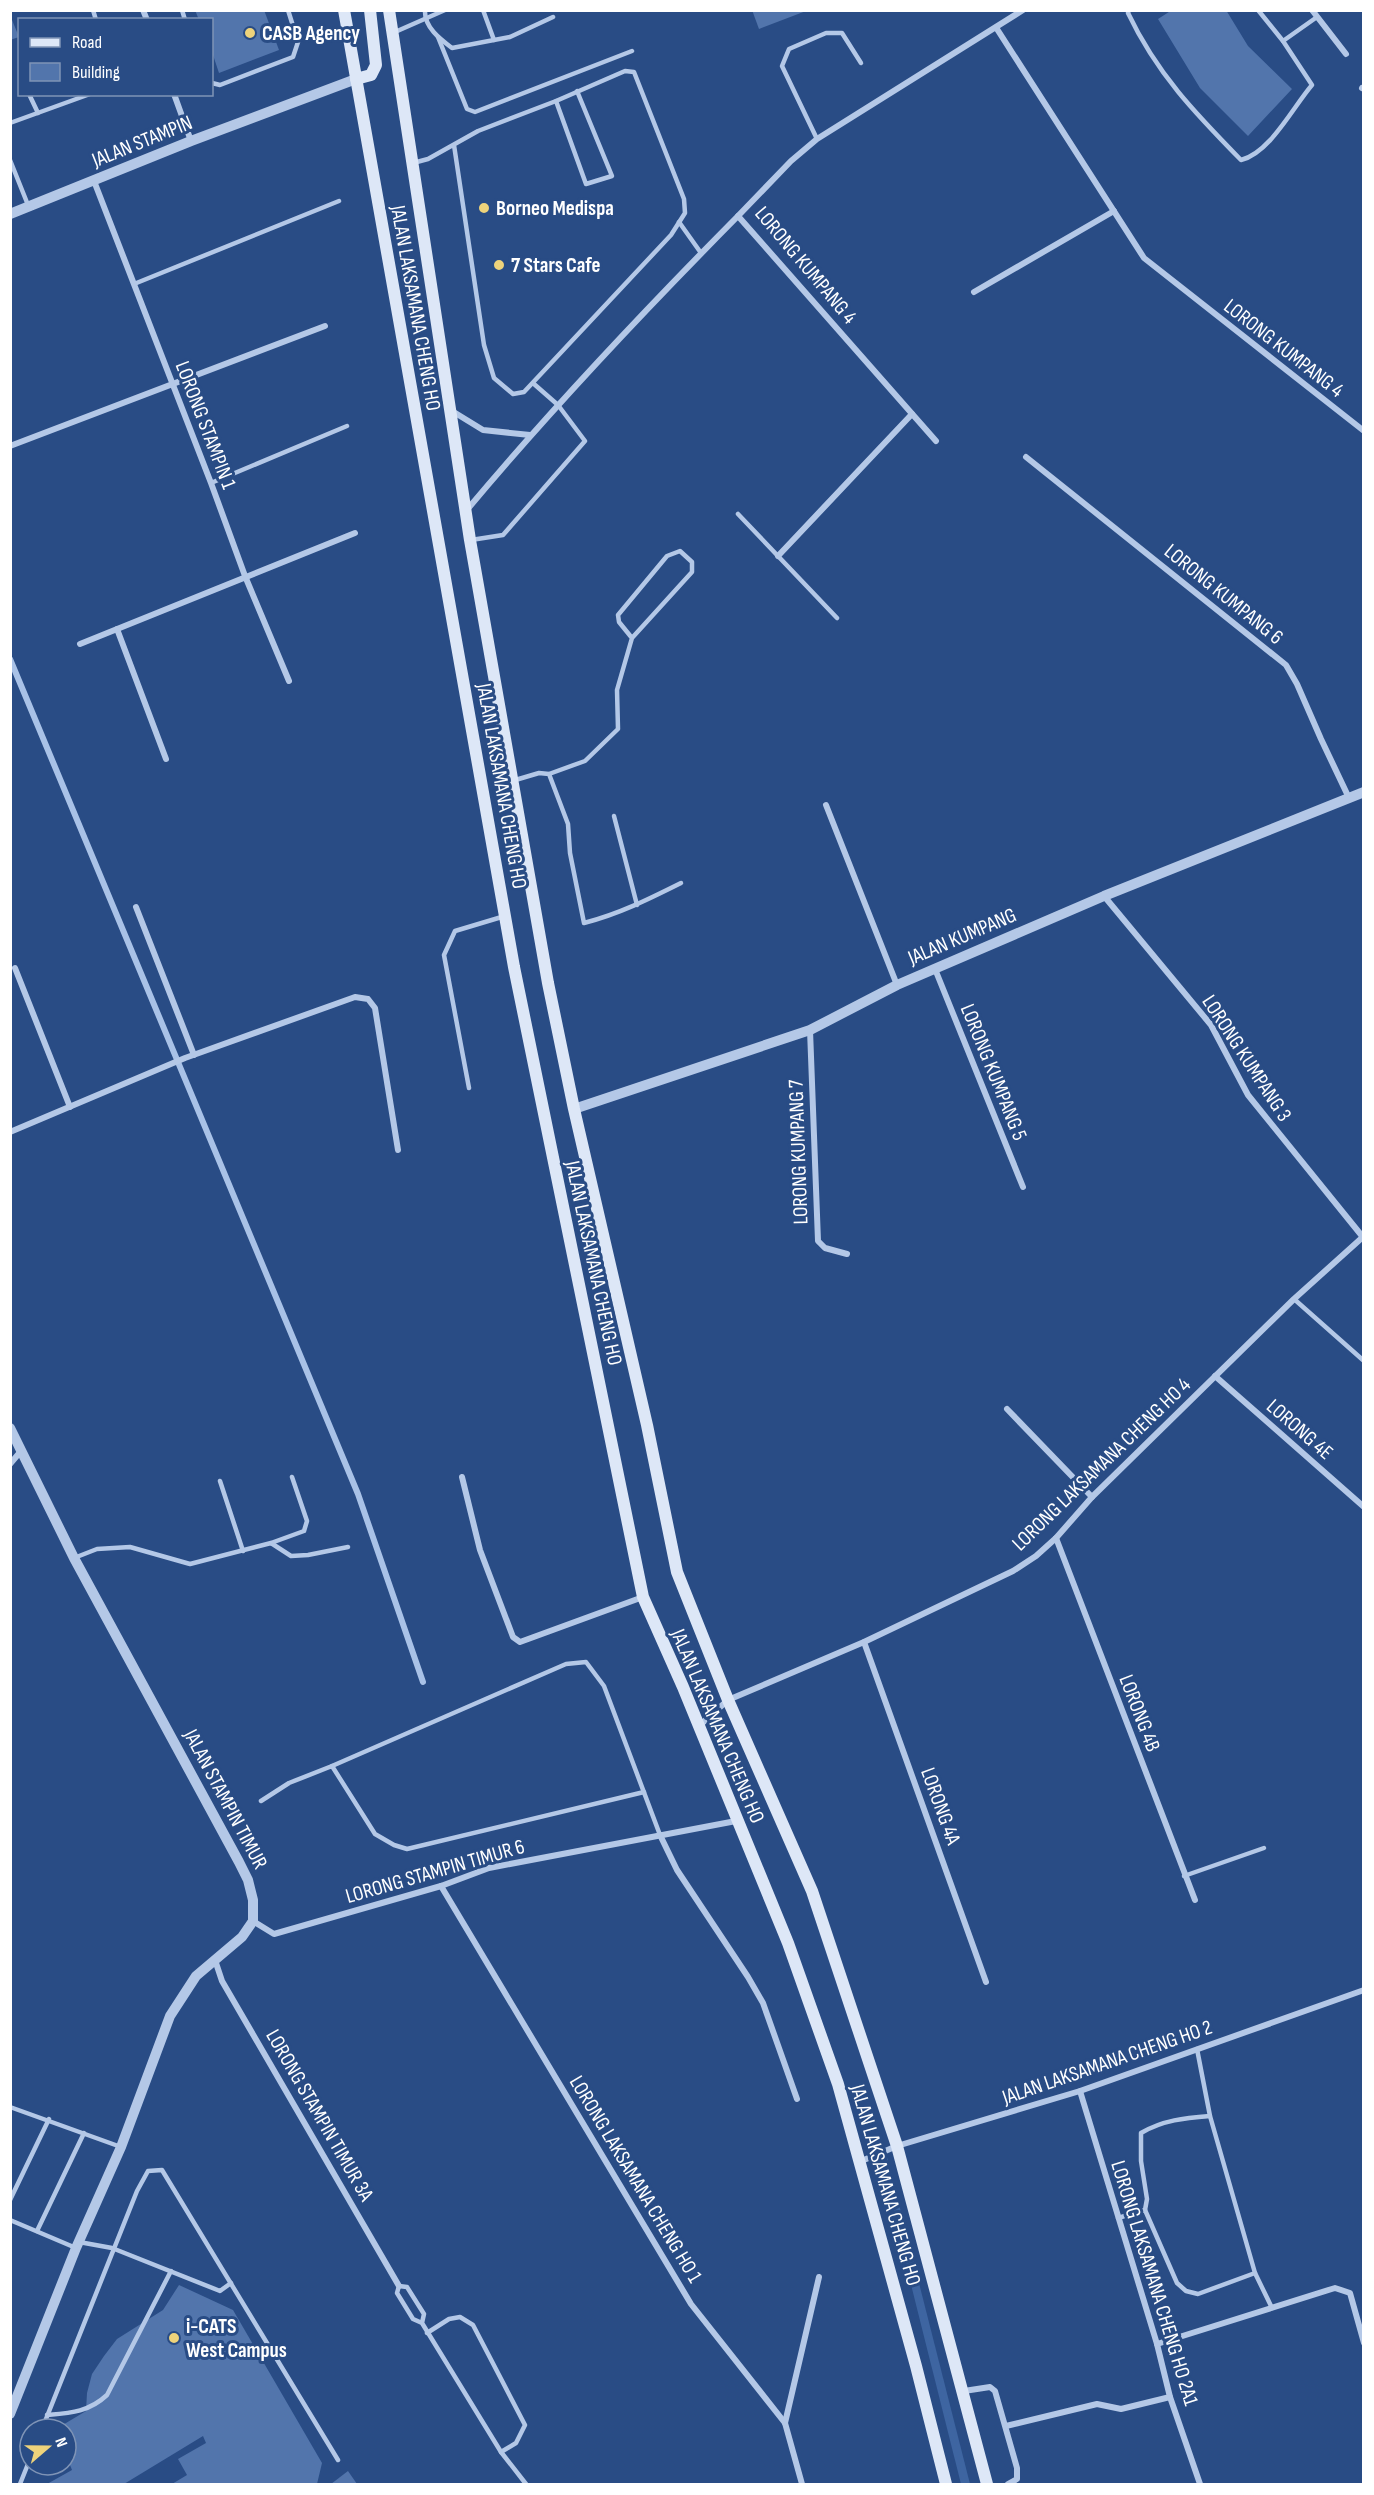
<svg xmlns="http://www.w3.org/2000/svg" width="1374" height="2495" viewBox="0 0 1374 2495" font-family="'Sofia Sans Condensed',sans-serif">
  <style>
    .green { fill: #3e65a1 }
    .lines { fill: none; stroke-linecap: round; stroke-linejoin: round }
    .stream { stroke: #a9c2e7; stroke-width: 6 }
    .building { fill: #5275ac }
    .service { stroke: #b4c8e7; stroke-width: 4.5 }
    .minor { stroke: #b4c8e7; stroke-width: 6 }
    .tertiary { stroke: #b4c8e7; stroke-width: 10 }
    .secondary { stroke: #dde7f7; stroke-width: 12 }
    .poi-dot { fill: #eed37b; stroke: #294c85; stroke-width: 2 }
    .labels { text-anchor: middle; stroke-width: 6; stroke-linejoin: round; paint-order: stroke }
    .poi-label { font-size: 21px; font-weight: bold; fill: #fff; stroke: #294c85; text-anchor: start }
    .street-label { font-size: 21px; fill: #fff; stroke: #294c85 }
  </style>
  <rect width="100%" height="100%" fill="#294c85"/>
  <path class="green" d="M 879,2157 L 887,2157 L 970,2484 L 961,2484 Z"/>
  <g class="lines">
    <path class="stream" d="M 10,659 L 358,1494 L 423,1682"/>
  </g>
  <g class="building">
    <path d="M 195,10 L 264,10 L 279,50 L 219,73 L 212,52 L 212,20 L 199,20 Z"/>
    <path d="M 752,10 L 806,10 L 806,11 L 759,29 Z"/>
    <path d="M 1172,10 L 1226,10 L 1248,46 L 1292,89 L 1248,136 L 1200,88 L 1158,19 Z"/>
    <path d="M 10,15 L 19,37 L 10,40 Z"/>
    <path d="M 179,2285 L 233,2310 L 322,2463 L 317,2484 L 172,2484 L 187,2475 L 178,2459 L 206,2443 L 203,2436 L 124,2484 L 47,2484 L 72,2470 L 66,2455 L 66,2429 L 56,2429 L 86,2411 L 87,2393 L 92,2374 L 104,2356 L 117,2339 L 163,2310 Z"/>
    <path d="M 348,2471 L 357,2484 L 331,2484 Z"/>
  </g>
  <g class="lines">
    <g class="service">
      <path d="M 93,10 L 96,20"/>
      <path d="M 182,10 L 185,20"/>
      <path d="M 425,10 C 424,27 440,39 452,48 L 510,37 L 553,17"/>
      <path d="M 483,10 L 494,40"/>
      <path d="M 1129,10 L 1128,13 C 1157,74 1195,113 1241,160 C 1270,153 1293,107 1312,85 L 1283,41 L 1258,10"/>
      <path d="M 395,32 L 445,10"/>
      <path d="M 438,37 L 467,109 L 475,112 L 632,51"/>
      <path d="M 1283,41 L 1317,17"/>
      <path d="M 212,83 L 220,85 L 293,57 L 298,42 L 288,10"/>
      <path d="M 29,94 L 38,113"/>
      <path d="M 556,101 L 586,184 L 612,176 L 577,91"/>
      <path d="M 10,123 L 90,94"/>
      <path d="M 817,139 L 782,66 L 789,49 L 826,33 L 842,33 L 861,63"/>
      <path d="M 10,160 L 28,205"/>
      <path d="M 413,163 L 428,159 L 478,131 L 556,101 L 625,71 L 634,72 L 684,199 L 685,213 L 671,235 L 524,392 L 513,394 L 494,378 L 484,345 L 454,145"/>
      <path d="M 679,222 L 701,253"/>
      <path d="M 134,284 L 339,201"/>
      <path d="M 211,483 L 347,426"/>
      <path d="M 738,514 L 837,618"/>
      <path d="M 471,540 L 503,535 L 585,441 L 558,405 L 534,384"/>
      <path d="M 549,774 L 585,761 L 618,729 L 617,690 L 632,638 L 692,572 L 692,562 L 680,551 L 667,556 L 618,615 L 619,622 L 632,638"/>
      <path d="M 512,781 L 539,773 L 549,774 L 568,824 L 570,853 L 584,923 C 619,914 649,899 681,883"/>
      <path d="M 614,816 L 637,905"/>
      <path d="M 469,1088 L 444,955 L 455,931 L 505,916"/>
      <path d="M 1294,1299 L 1364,1361"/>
      <path d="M 220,1481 L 243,1551"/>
      <path d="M 271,1543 L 304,1531 L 307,1521 L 292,1477"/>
      <path d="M 74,1558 L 97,1549 L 130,1547 L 190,1564 L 271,1543 L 291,1556 L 308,1555 L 348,1547"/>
      <path d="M 332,1766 L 566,1664 L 586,1662 L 604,1686 L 660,1835"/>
      <path d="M 261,1801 L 289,1783 L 332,1766 L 375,1834 L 394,1845 L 407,1849 L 644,1792"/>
      <path d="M 1184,1876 L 1264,1848"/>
      <path d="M 1197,2049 L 1210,2116 L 1255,2273 L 1272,2308"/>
      <path d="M 10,2107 L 121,2147"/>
      <path d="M 10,2200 L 49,2119"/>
      <path d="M 1145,2210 L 1177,2283 L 1186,2291 L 1198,2294 L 1255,2273"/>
      <path d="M 1118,2218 L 1145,2210 L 1147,2199 L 1141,2161 L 1141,2133 C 1163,2120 1185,2118 1210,2116"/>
      <path d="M 10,2220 L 76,2248"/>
      <path d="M 37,2231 L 84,2133"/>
      <path d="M 79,2242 L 112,2248 L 220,2291 L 231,2283"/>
      <path d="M 422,2323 L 424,2314 L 407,2287 L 399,2286 L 397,2293 L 413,2319 L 422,2323 L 501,2452 L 526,2484"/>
      <path d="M 427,2333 L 449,2319 L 460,2317 L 473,2325 L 525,2425 L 516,2443 L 501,2452"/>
      <path d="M 47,2415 C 70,2413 89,2412 107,2395 L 171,2271"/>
      <path d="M 42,2429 L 137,2191 L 148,2171 L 162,2170 L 338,2460"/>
      <path d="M 20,2484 L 30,2459"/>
    </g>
    <g class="minor">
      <path d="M 143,10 L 147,20"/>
      <path d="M 1312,10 L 1346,54"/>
      <path d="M 997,29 L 1144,258 L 1364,431"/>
      <path d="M 1362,88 L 1364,89"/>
      <path d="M 174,94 L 191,141"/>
      <path d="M 94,181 L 211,483 L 245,576 L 289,681"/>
      <path d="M 974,292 L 1114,211"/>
      <path d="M 452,411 L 483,430 L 530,435"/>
      <path d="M 936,441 L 738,216 L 791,161 L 817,139 L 1023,10"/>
      <path d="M 10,446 L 325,326"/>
      <path d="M 1026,457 L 1286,665 L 1297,684 L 1321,739 L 1349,798"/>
      <path d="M 466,511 C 552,408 644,311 738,216"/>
      <path d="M 778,556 L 912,414"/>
      <path d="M 117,629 L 166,759"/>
      <path d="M 80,644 L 355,533"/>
      <path d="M 826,805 L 897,985"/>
      <path d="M 1104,896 L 1211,1025 L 1248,1095 L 1362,1236"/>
      <path d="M 136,907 L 194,1055"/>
      <path d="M 15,968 L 70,1107"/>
      <path d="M 935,969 L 1023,1187"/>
      <path d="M 810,1030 L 818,1241 L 825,1248 L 847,1254"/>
      <path d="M 10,1132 L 185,1058 L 355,997 L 368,999 L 375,1008 L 398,1150"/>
      <path d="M 1215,1376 L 1364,1507"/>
      <path d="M 1007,1409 L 1092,1497"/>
      <path d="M 10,1464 L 21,1451"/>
      <path d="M 462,1477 L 480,1550 L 513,1637 L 520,1642 L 643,1597"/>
      <path d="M 1056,1538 L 1195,1900"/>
      <path d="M 864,1642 L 986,1982"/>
      <path d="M 699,1726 L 728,1700 L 864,1642 L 1013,1571 L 1036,1556 L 1056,1538 L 1092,1497 L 1294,1299 L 1364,1236"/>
      <path d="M 660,1835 L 677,1870 L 748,1977 L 763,2003 L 797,2099"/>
      <path d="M 441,1886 L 691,2304 L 785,2423 L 802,2484"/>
      <path d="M 253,1921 L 274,1934 L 441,1886 L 489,1868 L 736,1821"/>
      <path d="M 215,1960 L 222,1981 L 399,2286"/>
      <path d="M 1080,2091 L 1157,2344 L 1170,2397 L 1200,2484"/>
      <path d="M 859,2162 L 897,2146 L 1080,2091 L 1364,1990"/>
      <path d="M 1157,2344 L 1335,2288 L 1350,2293 L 1364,2343"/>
      <path d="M 964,2391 L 990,2387 L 995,2391 L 1017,2468 L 1017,2479 L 1008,2484"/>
      <path d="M 785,2423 L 819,2277"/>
      <path d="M 1006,2426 L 1097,2404 L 1121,2409 L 1170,2397"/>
    </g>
    <g class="tertiary">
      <path d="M 10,214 L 191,141 L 356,79"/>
      <path d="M 574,1109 L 810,1030 L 897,985 L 1104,896 L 1364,792"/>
      <path d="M 10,1428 L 74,1558 L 239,1862 L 248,1880 L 253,1900 L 253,1921 L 242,1937 L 196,1976 L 170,2016 L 121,2147 L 76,2248 L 10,2414"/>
    </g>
    <g class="secondary">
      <path d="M 344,10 L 514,967 L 643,1597 L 683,1687 L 788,1943 L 838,2084 L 916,2366 L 946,2484"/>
      <path d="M 389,10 L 470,540 L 548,983 L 574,1109 L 647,1425 L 677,1572 L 728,1700 L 812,1891 L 897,2146 L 987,2484"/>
      <path d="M 356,79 L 371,75 L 376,65 L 370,10"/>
    </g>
  </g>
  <g class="poi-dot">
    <circle cx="250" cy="33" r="6"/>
    <circle cx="484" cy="208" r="6"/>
    <circle cx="499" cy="265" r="6"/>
    <circle cx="174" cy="2338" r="6"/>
  </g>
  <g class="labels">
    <g class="poi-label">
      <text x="262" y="40">CASB Agency</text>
      <text x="496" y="215">Borneo Medispa</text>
      <text x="511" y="272">7 Stars Cafe</text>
      <text x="186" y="2333">i-CATS<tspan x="186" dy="24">West Campus</tspan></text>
    </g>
    <g class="street-label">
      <text transform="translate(142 141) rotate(-22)" y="7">JALAN STAMPIN</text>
      <text transform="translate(806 265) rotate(50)" y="7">LORONG KUMPANG 4</text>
      <text transform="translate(416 308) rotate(80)" y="7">JALAN LAKSAMANA CHENG HO</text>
      <text transform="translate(1284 348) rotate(38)" y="7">LORONG KUMPANG 4</text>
      <text transform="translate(206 425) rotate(69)" y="7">LORONG STAMPIN 1</text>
      <text transform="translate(1224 594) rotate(39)" y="7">LORONG KUMPANG 6</text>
      <text transform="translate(502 786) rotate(80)" y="7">JALAN LAKSAMANA CHENG HO</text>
      <text transform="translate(962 936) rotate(-23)" y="7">JALAN KUMPANG</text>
      <text transform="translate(1247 1058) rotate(57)" y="7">LORONG KUMPANG 3</text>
      <text transform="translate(994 1072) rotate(68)" y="7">LORONG KUMPANG 5</text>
      <text transform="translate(798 1152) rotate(-92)" y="7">LORONG KUMPANG 7</text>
      <text transform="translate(594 1263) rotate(78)" y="7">JALAN LAKSAMANA CHENG HO</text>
      <text transform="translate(1300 1429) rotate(41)" y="7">LORONG 4E</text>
      <text transform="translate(1101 1464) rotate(-44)" y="7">LORONG LAKSAMANA CHENG HO 4</text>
      <text transform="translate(1140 1713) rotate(69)" y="7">LORONG 4B</text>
      <text transform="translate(718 1726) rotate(67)" y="7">JALAN LAKSAMANA CHENG HO</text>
      <text transform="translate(226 1799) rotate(62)" y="7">JALAN STAMPIN TIMUR</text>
      <text transform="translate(941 1806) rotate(70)" y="7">LORONG 4A</text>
      <text transform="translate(435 1871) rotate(-16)" y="7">LORONG STAMPIN TIMUR 6</text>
      <text transform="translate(1107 2062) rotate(-19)" y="7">JALAN LAKSAMANA CHENG HO 2</text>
      <text transform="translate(320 2115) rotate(60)" y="7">LORONG STAMPIN TIMUR 3A</text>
      <text transform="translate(636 2179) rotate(59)" y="7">LORONG LAKSAMANA CHENG HO 1</text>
      <text transform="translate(886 2185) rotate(74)" y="7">JALAN LAKSAMANA CHENG HO</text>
      <text transform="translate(1155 2283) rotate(73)" y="7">LORONG LAKSAMANA CHENG HO 2A1</text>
    </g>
  </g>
  <rect width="1374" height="2495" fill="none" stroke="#ffffff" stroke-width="24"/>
  <rect x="18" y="18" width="195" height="78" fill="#294c85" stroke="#7f94b6" stroke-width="1.5"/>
  <rect x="30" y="38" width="30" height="9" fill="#dde7f7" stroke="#7f94b6" stroke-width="1.5"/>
  <text x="72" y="48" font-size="18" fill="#ffffff">Road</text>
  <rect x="30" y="63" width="30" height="18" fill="#5275ac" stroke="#7f94b6" stroke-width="1.5"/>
  <text x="72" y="78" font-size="18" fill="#ffffff">Building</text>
  <g transform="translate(48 2447) rotate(70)"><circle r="28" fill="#294c85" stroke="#7f94b6" stroke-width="1.5"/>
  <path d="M0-4.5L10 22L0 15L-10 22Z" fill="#eed37b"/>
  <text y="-9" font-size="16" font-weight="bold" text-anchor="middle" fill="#ffffff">N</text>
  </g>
</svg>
